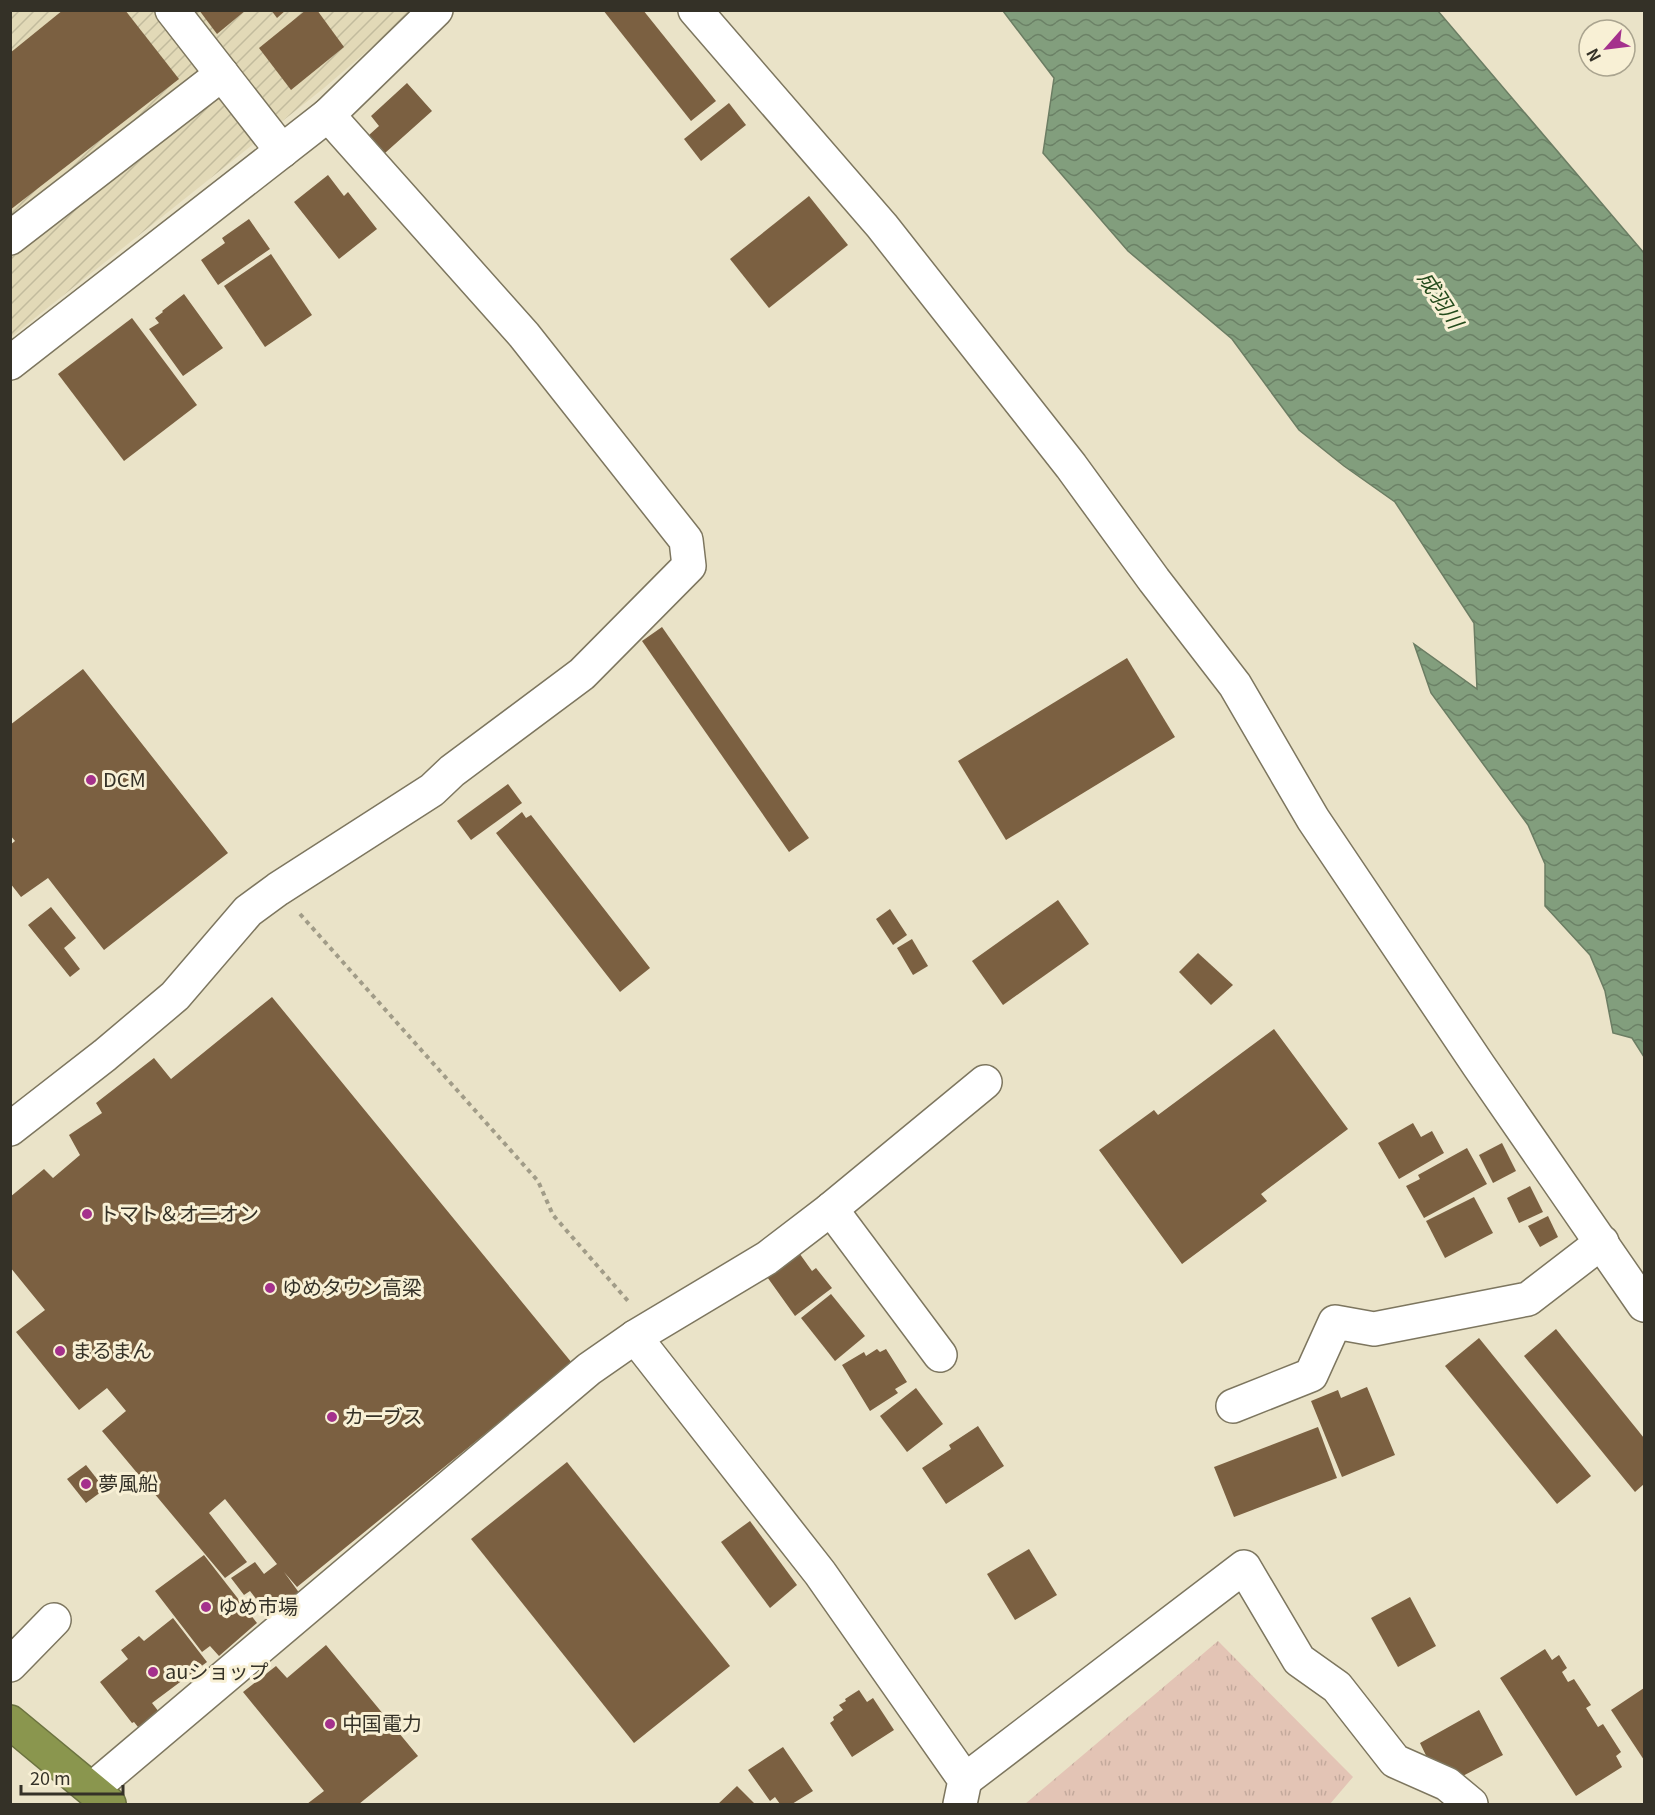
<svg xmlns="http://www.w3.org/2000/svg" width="1655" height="1815" viewBox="0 0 1655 1815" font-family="Georgia,'Noto Sans JP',serif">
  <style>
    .industrial { fill: url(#industrial-furrows) }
    .grass { fill: url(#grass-tufts) }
    .water { fill: url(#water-waves); stroke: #6b7d63; stroke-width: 1.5 }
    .building { fill: #7b6041 }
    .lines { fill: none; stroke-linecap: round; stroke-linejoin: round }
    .minor-casing { stroke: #7d765f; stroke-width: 36 }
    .highway-casing { stroke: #6c7340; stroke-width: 36 }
    .path { stroke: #a19c88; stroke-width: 4; stroke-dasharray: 4.5 4.5; stroke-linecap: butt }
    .minor { stroke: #fff; stroke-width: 33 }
    .highway { stroke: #8a964e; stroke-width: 33 }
    .poi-dot { fill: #a4318c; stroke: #f8f0d5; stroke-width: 2 }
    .labels { text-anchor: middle; stroke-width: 6; stroke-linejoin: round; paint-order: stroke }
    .poi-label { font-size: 20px; fill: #343127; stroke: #f8f0d5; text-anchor: start }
    .water-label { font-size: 21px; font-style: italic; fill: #244b1c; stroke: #f8f0d5 }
  </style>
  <defs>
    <pattern id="industrial-furrows" width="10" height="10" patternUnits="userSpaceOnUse" patternTransform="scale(1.5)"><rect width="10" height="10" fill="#e2d9b7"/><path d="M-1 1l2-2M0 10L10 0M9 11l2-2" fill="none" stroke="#c2bb9d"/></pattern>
    <pattern id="grass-tufts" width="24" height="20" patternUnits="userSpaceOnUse" patternTransform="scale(1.5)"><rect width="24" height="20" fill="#e3c4b5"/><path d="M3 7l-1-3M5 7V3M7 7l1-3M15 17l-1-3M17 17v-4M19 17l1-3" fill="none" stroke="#c3a99c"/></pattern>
    <pattern id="water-waves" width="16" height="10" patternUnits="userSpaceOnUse" patternTransform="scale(1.5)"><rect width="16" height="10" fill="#829e7d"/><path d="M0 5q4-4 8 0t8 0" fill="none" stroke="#6b8166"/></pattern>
  </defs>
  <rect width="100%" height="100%" fill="#eae3c8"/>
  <path class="industrial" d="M 11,11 L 414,11 L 324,88 L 11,337 Z"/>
  <path class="grass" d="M 1218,1641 L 1353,1777 L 1330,1804 L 1025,1804 Z"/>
  <path class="water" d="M 1003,11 L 1438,11 L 1644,253 L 1644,1057 L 1632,1038 L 1613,1033 L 1605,991 L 1590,955 L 1545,906 L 1545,864 L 1528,825 L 1431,693 L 1414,644 L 1477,689 L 1474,623 L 1395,502 L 1344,466 L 1299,430 L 1232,339 L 1128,251 L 1043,153 L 1054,78 Z"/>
  <g class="building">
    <path d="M 63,10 L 125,10 L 179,79 L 10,210 L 10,53 Z"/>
    <path d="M 199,10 L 246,10 L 217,34 Z"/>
    <path d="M 271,10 L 286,10 L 277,18 Z"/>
    <path d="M 306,10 L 317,10 L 344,47 L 291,90 L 259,48 Z"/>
    <path d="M 603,10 L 643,10 L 716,101 L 691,121 Z"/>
    <path d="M 407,83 L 432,111 L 385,153 L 369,135 L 379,126 L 371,116 Z"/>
    <path d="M 729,103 L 746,125 L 701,161 L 684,139 Z"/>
    <path d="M 328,175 L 344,196 L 348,192 L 377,229 L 339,259 L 294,202 Z"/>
    <path d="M 809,196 L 848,245 L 769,308 L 730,259 Z"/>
    <path d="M 249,219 L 270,249 L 218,285 L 201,260 L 225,243 L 222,238 Z"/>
    <path d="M 271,254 L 312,315 L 265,347 L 224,286 Z"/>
    <path d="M 184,294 L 223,348 L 183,376 L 149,329 L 159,323 L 155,318 L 163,312 L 162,311 Z"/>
    <path d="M 132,318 L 197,405 L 124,461 L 58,374 Z"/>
    <path d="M 662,627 L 809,838 L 789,852 L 642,641 Z"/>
    <path d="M 1127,658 L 1175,737 L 1006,840 L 958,761 Z"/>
    <path d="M 83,669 L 228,853 L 104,950 L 48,878 L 21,897 L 10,883 L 10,845 L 15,841 L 10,835 L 10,725 Z"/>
    <path d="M 508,784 L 522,803 L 471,840 L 457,821 Z"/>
    <path d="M 522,812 L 526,818 L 531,815 L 650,968 L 620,992 L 496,833 Z"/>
    <path d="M 1058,900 L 1089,944 L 1003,1005 L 972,961 Z"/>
    <path d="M 51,907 L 76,938 L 64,948 L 80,969 L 70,977 L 28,925 Z"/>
    <path d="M 890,909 L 907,935 L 893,945 L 876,919 Z"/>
    <path d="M 912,939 L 928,966 L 913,975 L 897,948 Z"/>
    <path d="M 1198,953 L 1233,985 L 1211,1005 L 1179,972 Z"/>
    <path d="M 272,997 L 572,1363 L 297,1587 L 284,1572 L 300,1594 L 270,1617 L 250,1591 L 244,1595 L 231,1578 L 255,1562 L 264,1574 L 277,1564 L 225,1499 L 209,1513 L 247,1562 L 225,1578 L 102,1431 L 126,1411 L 107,1388 L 79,1410 L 16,1332 L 45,1310 L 10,1267 L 10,1197 L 44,1169 L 53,1178 L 80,1155 L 69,1135 L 102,1113 L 96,1103 L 154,1058 L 171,1079 Z"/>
    <path d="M 1274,1029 L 1348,1129 L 1261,1194 L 1267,1201 L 1182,1264 L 1099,1150 L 1154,1110 L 1158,1115 Z"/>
    <path d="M 1413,1123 L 1421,1137 L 1432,1131 L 1444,1153 L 1399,1179 L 1378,1143 Z"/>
    <path d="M 1502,1143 L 1516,1171 L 1493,1183 L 1479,1155 Z"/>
    <path d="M 1467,1148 L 1487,1184 L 1424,1218 L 1406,1186 L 1420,1179 L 1418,1175 Z"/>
    <path d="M 1530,1186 L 1543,1212 L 1519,1223 L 1507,1198 Z"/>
    <path d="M 1474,1197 L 1493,1233 L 1445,1258 L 1426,1221 Z"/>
    <path d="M 1548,1216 L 1558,1237 L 1540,1247 L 1528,1226 Z"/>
    <path d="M 797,1250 L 812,1271 L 816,1268 L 832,1288 L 795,1316 L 765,1274 Z"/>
    <path d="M 831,1294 L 865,1336 L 835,1361 L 801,1318 Z"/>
    <path d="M 1556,1329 L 1644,1438 L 1644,1484 L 1635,1492 L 1524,1356 Z"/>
    <path d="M 1479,1338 L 1591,1476 L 1557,1504 L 1445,1366 Z"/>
    <path d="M 877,1349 L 880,1352 L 886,1349 L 907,1382 L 895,1389 L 898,1393 L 870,1411 L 842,1365 L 864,1352 L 866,1356 Z"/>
    <path d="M 1367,1387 L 1395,1455 L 1342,1477 L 1311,1401 L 1338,1390 L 1341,1398 Z"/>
    <path d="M 916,1388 L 943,1424 L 907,1452 L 880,1416 Z"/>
    <path d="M 978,1426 L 1004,1466 L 946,1504 L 922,1468 L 951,1449 L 949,1445 Z"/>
    <path d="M 1318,1427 L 1337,1478 L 1234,1517 L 1214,1467 Z"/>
    <path d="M 567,1462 L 730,1666 L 634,1743 L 471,1539 Z"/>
    <path d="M 86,1465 L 105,1489 L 86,1503 L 67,1479 Z"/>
    <path d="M 750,1521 L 797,1585 L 770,1608 L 721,1542 Z"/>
    <path d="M 1029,1549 L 1057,1595 L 1015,1620 L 987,1574 Z"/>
    <path d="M 204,1555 L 257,1623 L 219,1656 L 210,1646 L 202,1652 L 155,1591 Z"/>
    <path d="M 1410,1597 L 1436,1646 L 1398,1667 L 1371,1618 Z"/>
    <path d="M 173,1618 L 207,1662 L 152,1703 L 159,1712 L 138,1727 L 134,1722 L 132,1723 L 100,1682 L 128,1659 L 121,1650 L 139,1636 L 144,1641 Z"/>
    <path d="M 326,1645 L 418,1756 L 359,1804 L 307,1804 L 324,1791 L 243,1692 L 276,1666 L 287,1678 Z"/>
    <path d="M 1545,1649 L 1552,1660 L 1559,1655 L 1567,1668 L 1562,1672 L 1568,1682 L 1574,1679 L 1591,1705 L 1586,1708 L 1598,1727 L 1603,1724 L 1621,1752 L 1616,1756 L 1622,1767 L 1576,1796 L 1500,1678 Z"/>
    <path d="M 1644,1688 L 1644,1760 L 1611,1710 Z"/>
    <path d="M 859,1690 L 867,1702 L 873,1698 L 894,1730 L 852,1757 L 830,1723 L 834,1720 L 833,1717 L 843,1710 L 839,1705 L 846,1701 L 845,1699 Z"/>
    <path d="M 1479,1710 L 1503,1755 L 1455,1780 L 1448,1766 L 1433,1770 L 1420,1743 Z"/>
    <path d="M 783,1747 L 813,1791 L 792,1804 L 780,1804 L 775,1797 L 770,1801 L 748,1770 Z"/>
    <path d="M 737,1786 L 755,1804 L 718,1804 Z"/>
  </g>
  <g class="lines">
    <defs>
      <g id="minor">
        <path d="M 172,10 L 282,151"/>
        <path d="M 695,10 L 882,226 L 1071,466 L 1154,580 L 1235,685 L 1313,819 L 1479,1066 L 1644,1305"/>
        <path d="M 10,238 L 222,74"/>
        <path d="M 10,363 L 328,115 L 436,10"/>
        <path d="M 10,1129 L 105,1055 L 175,996 L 248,911 L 278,889 L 432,790 L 452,771 L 582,674 L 689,566 L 686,540 L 524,335 L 328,115"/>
        <path d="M 831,1209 L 940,1355"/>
        <path d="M 635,1337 L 820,1573 L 965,1780 L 960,1804"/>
        <path d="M 1233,1406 L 1311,1375 L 1335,1322 L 1374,1329 L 1528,1299 L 1602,1242"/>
        <path d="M 10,1665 L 54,1620"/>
        <path d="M 965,1780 L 1244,1567 L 1299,1660 L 1337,1687 L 1395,1761 L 1447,1784 L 1471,1804"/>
        <path d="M 92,1789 L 589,1369 L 635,1337 L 767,1258 L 831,1209 L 985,1082"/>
      </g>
      <path id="highway" d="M 10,1722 L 109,1804"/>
    </defs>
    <use href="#minor" class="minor-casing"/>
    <use href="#highway" class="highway-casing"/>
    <path class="path" d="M 300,914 L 538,1181 L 553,1215 L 628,1301"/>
    <use href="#minor" class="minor"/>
    <use href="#highway" class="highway"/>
  </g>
  <g class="poi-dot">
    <circle cx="91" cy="780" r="6"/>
    <circle cx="87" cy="1214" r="6"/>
    <circle cx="270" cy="1288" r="6"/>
    <circle cx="60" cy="1351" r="6"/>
    <circle cx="332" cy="1417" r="6"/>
    <circle cx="86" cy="1484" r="6"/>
    <circle cx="206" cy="1607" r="6"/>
    <circle cx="153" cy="1672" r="6"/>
    <circle cx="330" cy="1724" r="6"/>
  </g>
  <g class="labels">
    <g class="poi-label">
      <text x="103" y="787">DCM</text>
      <text x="99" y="1221">トマト＆オニオン</text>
      <text x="282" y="1295">ゆめタウン高梁</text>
      <text x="72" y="1358">まるまん</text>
      <text x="344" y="1424">カーブス</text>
      <text x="98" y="1491">夢風船</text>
      <text x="218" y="1614">ゆめ市場</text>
      <text x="165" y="1679">auショップ</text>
      <text x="342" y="1731">中国電力</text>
    </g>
    <g class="water-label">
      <text transform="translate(1440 300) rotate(57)" y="7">成羽川</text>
    </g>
  </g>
  <rect width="1655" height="1815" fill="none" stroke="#343127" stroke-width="24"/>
  <g transform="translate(1607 48) rotate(242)"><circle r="28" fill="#f8f0d5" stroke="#aaa48f" stroke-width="1.5"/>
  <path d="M0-4.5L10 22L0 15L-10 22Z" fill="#a4318c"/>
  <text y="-9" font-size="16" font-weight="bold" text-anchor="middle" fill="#343127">N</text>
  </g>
  <path d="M21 1785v9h102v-9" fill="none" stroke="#343127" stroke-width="3"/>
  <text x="30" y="1785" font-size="18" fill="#343127" stroke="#f8f0d5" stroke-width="4.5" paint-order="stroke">20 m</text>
</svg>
